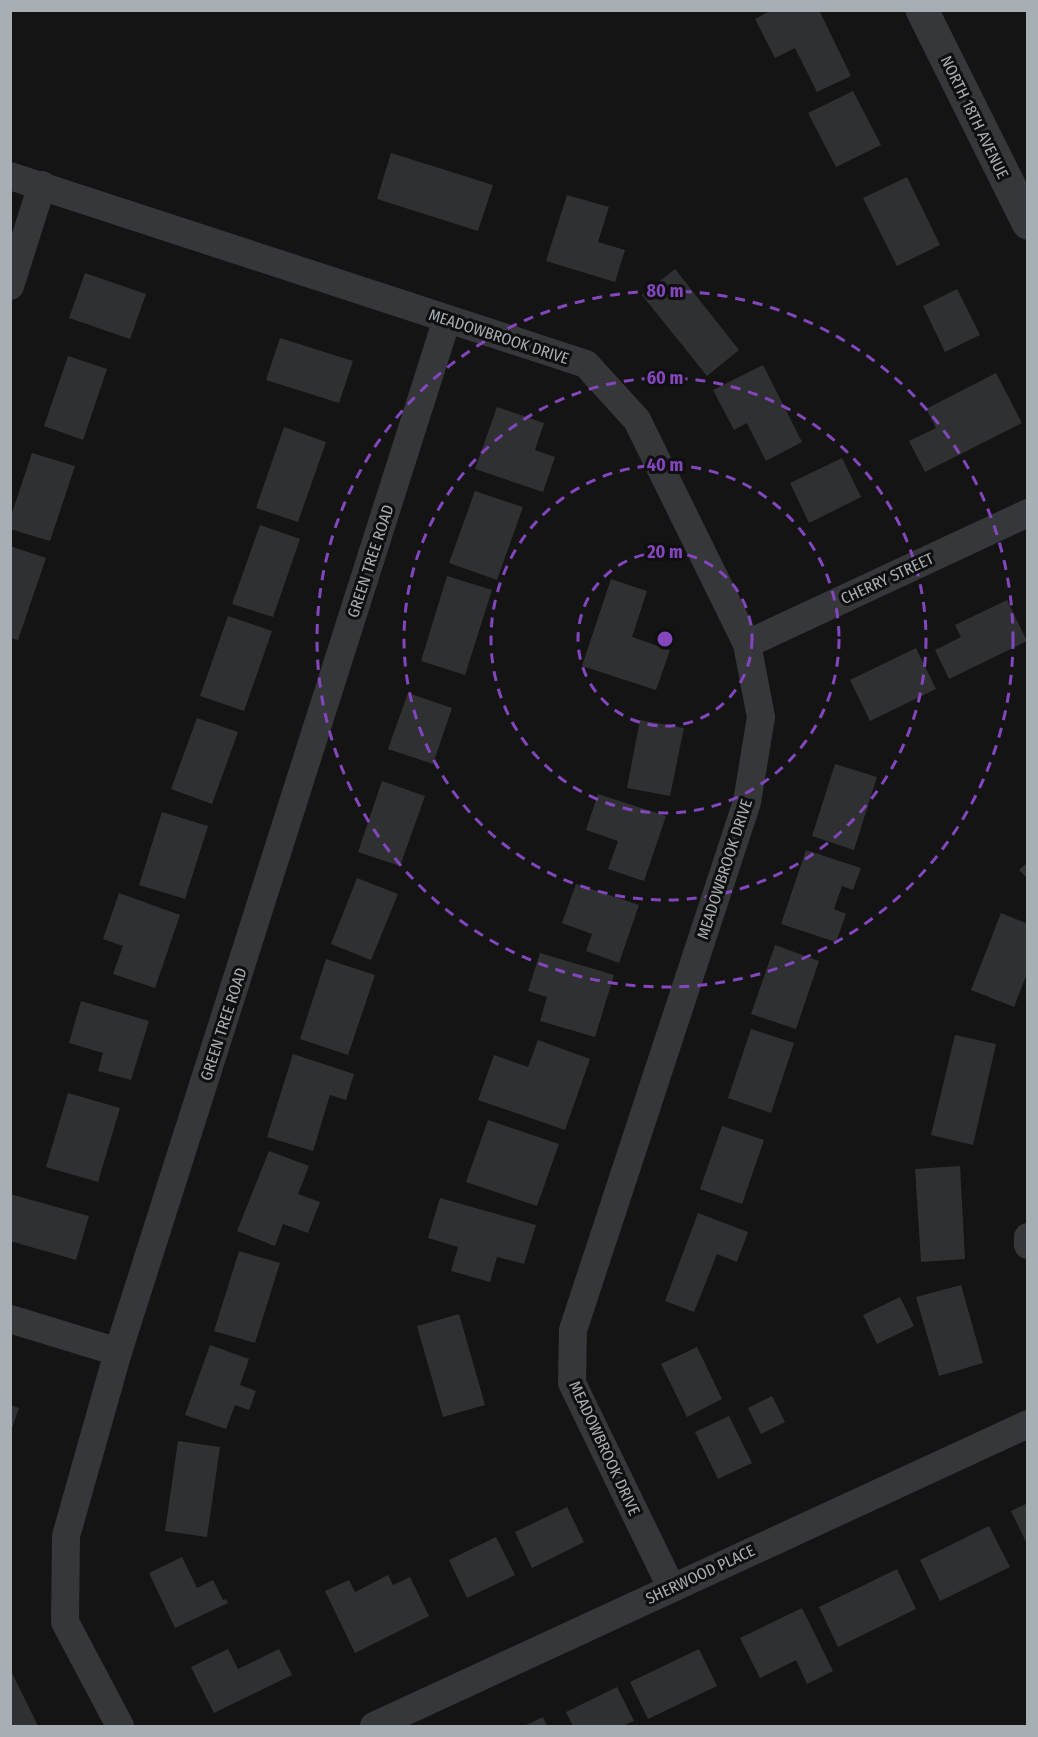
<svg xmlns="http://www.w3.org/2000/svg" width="1038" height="1737" viewBox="0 0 1038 1737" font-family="'Fira Sans Condensed',sans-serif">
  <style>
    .building { fill: #2f3031 }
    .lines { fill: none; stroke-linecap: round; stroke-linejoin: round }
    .minor { stroke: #35373a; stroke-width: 28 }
    .tertiary { stroke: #35373a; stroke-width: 33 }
    .ring { fill: none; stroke: #8446bd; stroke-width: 3; stroke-dasharray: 10 8 }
    .labels { text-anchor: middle; stroke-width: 6; stroke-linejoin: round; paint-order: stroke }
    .street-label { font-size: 16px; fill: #a7afb4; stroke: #0f0f10 }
    .centre { fill: #8446bd; stroke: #0f0f10; stroke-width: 3 }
    .ring-label { font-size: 18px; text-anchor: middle; font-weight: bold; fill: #8446bd; stroke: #0f0f10; stroke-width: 6; stroke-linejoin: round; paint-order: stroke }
  </style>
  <rect width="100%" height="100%" fill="#141415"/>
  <g class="building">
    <path d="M 772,10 L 819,10 L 851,76 L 817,92 L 795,48 L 775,58 L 755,19 Z"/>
    <path d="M 853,91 L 881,145 L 836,167 L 808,113 Z"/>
    <path d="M 391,153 L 493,185 L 478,231 L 377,199 Z"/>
    <path d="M 907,177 L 940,245 L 897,266 L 863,198 Z"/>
    <path d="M 567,195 L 609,207 L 598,242 L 625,250 L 615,282 L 546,261 Z"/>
    <path d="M 675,269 L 739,350 L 707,376 L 642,295 Z"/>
    <path d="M 85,273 L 146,294 L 130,339 L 69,318 Z"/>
    <path d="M 957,289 L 980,335 L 945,352 L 923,306 Z"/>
    <path d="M 280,338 L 353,361 L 339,403 L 266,380 Z"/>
    <path d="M 68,356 L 107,369 L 83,440 L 44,426 Z"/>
    <path d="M 763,365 L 802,442 L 766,461 L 747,423 L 734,430 L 713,390 Z"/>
    <path d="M 996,373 L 1022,423 L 925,472 L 909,441 L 936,428 L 926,409 Z"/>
    <path d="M 497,407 L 544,423 L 535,450 L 555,457 L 543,492 L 475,469 Z"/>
    <path d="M 284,427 L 326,442 L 298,522 L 256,508 Z"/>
    <path d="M 32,453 L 75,466 L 50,541 L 10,529 L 10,519 Z"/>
    <path d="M 842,458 L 861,497 L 809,523 L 790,483 Z"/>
    <path d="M 475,491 L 523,507 L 497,580 L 449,563 Z"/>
    <path d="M 260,525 L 300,539 L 273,617 L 232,604 Z"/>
    <path d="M 10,546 L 46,558 L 18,640 L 10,638 Z"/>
    <path d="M 447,576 L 492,590 L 465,675 L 421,661 Z"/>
    <path d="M 611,579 L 647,591 L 632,637 L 670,650 L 656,690 L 582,666 Z"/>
    <path d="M 1007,600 L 1027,641 L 949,679 L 935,650 L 961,637 L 955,625 Z"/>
    <path d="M 228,616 L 272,631 L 244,711 L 200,696 Z"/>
    <path d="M 916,648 L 936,689 L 870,721 L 850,680 Z"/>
    <path d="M 408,693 L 452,708 L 433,764 L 388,749 Z"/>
    <path d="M 197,718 L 238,732 L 212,804 L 171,789 Z"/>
    <path d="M 640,720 L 684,728 L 670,796 L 627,788 Z"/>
    <path d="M 835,764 L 877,777 L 854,850 L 812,836 Z"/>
    <path d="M 382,781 L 425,796 L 400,866 L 358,852 Z"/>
    <path d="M 598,794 L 666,816 L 644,881 L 608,869 L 618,841 L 586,830 Z"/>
    <path d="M 162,812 L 208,826 L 185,899 L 139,885 Z"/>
    <path d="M 806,850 L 861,868 L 853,890 L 842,886 L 834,909 L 846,914 L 836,942 L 781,924 Z"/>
    <path d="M 1028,862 L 1028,879 L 1019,870 Z"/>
    <path d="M 357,878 L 398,894 L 371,960 L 331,944 Z"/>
    <path d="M 576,884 L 639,905 L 619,963 L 586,951 L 592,934 L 562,923 Z"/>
    <path d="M 119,893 L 180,915 L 155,988 L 113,974 L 123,946 L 103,939 Z"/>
    <path d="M 1001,913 L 1028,924 L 1028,971 L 1014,1007 L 971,990 Z"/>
    <path d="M 775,945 L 819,961 L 796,1029 L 751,1014 Z"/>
    <path d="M 540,953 L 614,975 L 595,1037 L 540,1021 L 547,997 L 528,991 Z"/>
    <path d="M 326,959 L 375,975 L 348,1055 L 300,1039 Z"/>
    <path d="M 81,1001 L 149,1021 L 131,1080 L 98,1071 L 103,1053 L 69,1043 Z"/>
    <path d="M 751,1029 L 794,1043 L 771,1113 L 728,1098 Z"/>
    <path d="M 955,1035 L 996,1044 L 973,1145 L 931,1135 Z"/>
    <path d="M 538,1040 L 590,1059 L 565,1130 L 478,1100 L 494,1055 L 528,1067 Z"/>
    <path d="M 293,1054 L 354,1074 L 346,1100 L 330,1095 L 313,1151 L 267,1137 Z"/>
    <path d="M 68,1093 L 120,1108 L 98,1182 L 46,1167 Z"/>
    <path d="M 488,1120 L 559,1144 L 537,1206 L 466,1182 Z"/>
    <path d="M 722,1126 L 764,1140 L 742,1204 L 700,1189 Z"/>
    <path d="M 269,1151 L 309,1166 L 298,1194 L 320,1202 L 308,1233 L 283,1224 L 275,1246 L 237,1231 Z"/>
    <path d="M 960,1166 L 965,1259 L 921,1262 L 915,1169 Z"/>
    <path d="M 10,1194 L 89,1216 L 76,1260 L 10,1241 Z"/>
    <path d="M 440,1198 L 536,1225 L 524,1264 L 497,1257 L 490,1282 L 451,1271 L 458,1247 L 428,1238 Z"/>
    <path d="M 698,1213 L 748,1232 L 737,1262 L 717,1254 L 694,1312 L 665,1301 Z"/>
    <path d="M 239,1251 L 280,1263 L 255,1343 L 214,1331 Z"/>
    <path d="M 961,1285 L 983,1363 L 939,1376 L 916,1297 Z"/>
    <path d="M 900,1297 L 914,1326 L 877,1344 L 863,1315 Z"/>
    <path d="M 459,1314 L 485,1405 L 443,1417 L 417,1326 Z"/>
    <path d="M 210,1345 L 249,1359 L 240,1385 L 256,1391 L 249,1410 L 235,1405 L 226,1429 L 185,1415 Z"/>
    <path d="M 697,1347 L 722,1399 L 687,1417 L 661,1364 Z"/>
    <path d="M 772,1396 L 785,1422 L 761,1434 L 748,1408 Z"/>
    <path d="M 10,1405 L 19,1408 L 11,1431 L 10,1431 Z"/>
    <path d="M 729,1416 L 752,1463 L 718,1479 L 695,1432 Z"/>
    <path d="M 178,1441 L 220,1447 L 207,1537 L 165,1531 Z"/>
    <path d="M 1028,1503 L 1028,1546 L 1011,1511 Z"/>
    <path d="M 567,1507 L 584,1542 L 532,1568 L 515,1532 Z"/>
    <path d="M 989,1526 L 1010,1567 L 940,1601 L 920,1560 Z"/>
    <path d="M 496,1537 L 515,1575 L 467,1598 L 449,1560 Z"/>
    <path d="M 182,1557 L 197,1588 L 213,1580 L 223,1600 L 226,1599 L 228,1603 L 175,1628 L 149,1573 Z"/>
    <path d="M 897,1569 L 916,1609 L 838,1647 L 819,1607 Z"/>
    <path d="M 388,1575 L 393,1585 L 410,1577 L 429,1616 L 355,1653 L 325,1591 L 349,1580 L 355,1592 Z"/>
    <path d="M 802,1608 L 833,1671 L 807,1684 L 796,1660 L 760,1678 L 740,1638 Z"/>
    <path d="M 228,1649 L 238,1669 L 279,1649 L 292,1675 L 214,1713 L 191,1667 Z"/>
    <path d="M 699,1649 L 717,1686 L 648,1719 L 630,1682 Z"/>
    <path d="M 10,1669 L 38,1726 L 10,1726 Z"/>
    <path d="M 617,1687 L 634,1721 L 623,1726 L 573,1726 L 566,1712 Z"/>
    <path d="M 543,1717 L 547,1726 L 524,1726 Z"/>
  </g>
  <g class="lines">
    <g class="minor">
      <path d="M 10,176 L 586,364 L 637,420 L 747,644 L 761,717 L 747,802 L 573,1330 L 572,1383 L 671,1587"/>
      <path d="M 10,286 L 42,185"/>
      <path d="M 747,644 L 1028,513"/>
      <path d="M 1028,1237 L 1028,1245"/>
      <path d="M 10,1319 L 118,1352"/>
      <path d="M 120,1726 L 65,1622 L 66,1536 L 118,1352 L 447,319"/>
      <path d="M 374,1726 L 1028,1424"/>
    </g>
    <path class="tertiary" d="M 922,10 L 1028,223"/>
  </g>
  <g class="ring">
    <circle cx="665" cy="639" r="87"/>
    <circle cx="665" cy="639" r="174"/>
    <circle cx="665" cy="639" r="261"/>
    <circle cx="665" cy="639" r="348"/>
  </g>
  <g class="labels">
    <g class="street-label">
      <text transform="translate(975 117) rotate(64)" y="6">NORTH 18TH AVENUE</text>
      <text transform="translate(499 336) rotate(18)" y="6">MEADOWBROOK DRIVE</text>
      <text transform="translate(370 561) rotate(-72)" y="6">GREEN TREE ROAD</text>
      <text transform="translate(887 578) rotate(-25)" y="6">CHERRY STREET</text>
      <text transform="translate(724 869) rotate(-72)" y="6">MEADOWBROOK DRIVE</text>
      <text transform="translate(223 1024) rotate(-72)" y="6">GREEN TREE ROAD</text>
      <text transform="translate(605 1448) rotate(65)" y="6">MEADOWBROOK DRIVE</text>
      <text transform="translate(700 1574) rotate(-25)" y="6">SHERWOOD PLACE</text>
    </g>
  </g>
  <circle cx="665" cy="639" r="9" class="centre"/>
  <g class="ring-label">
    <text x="665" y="297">80 m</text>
    <text x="665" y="384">60 m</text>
    <text x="665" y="471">40 m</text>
    <text x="665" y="558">20 m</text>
  </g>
  <rect width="1038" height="1737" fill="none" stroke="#a7afb4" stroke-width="24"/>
</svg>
